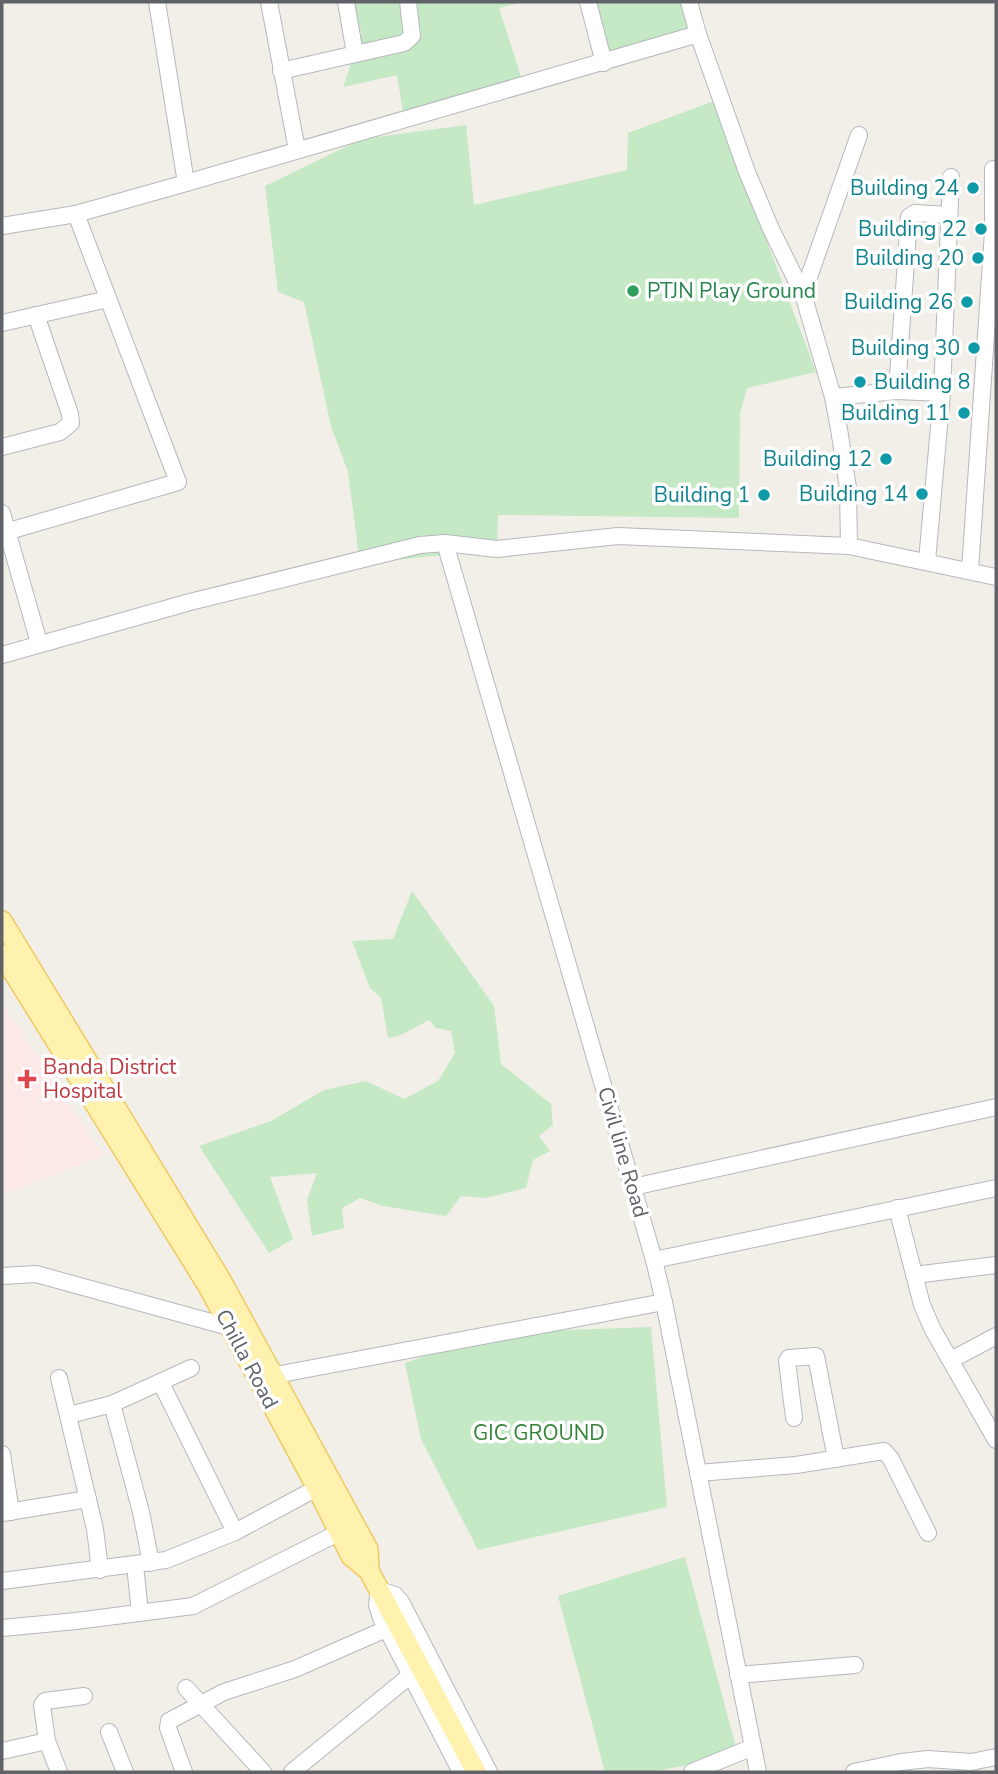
<svg xmlns="http://www.w3.org/2000/svg" width="998" height="1774" viewBox="0 0 998 1774" font-family="'Nunito Sans',sans-serif">
  <style>
    .medical { fill: #fce8e6 }
    .green { fill: #c5e8c5 }
    .lines { fill: none; stroke-linecap: round; stroke-linejoin: round }
    .minor-casing { stroke: #b5b8bc; stroke-width: 18 }
    .major-casing { stroke: #f2c960; stroke-width: 22 }
    .minor { stroke: #fff; stroke-width: 16 }
    .major { stroke: #fff2af; stroke-width: 19 }
    .culture-dot { fill: #0f9aa8; stroke: #fff; stroke-width: 2.5 }
    .leisure-dot { fill: #2e9e5b; stroke: #fff; stroke-width: 2.5 }
    .health-dot { fill: #e0444e; stroke: #fff; stroke-width: 2.5 }
    .labels { text-anchor: middle; stroke-width: 7; stroke-linejoin: round; paint-order: stroke }
    .culture-label { font-size: 21px; fill: #0d838f; stroke: #fff; text-anchor: end }
    .leisure-label { font-size: 21px; fill: #27864d; stroke: #fff; text-anchor: start }
    .health-label { font-size: 21px; fill: #be3a42; stroke: #fff; text-anchor: start }
    .street-label { font-size: 21px; fill: #5f6368; stroke: #fff }
    .park-label { font-size: 21px; fill: #348238; stroke: #fff }
  </style>
  <rect width="100%" height="100%" fill="#f1efe8"/>
  <path class="medical" d="M 2,1003 L 104,1155 L 2,1195 Z"/>
  <g class="green">
    <path d="M 347,2 L 523,2 L 499,8 L 524,86 L 404,118 L 397,75 L 343,87 L 362,32 L 350,17 Z"/>
    <path d="M 593,2 L 689,2 L 698,34 L 610,61 Z"/>
    <path d="M 714,101 L 816,372 L 747,388 L 740,414 L 739,518 L 498,515 L 497,549 L 360,564 L 348,472 L 331,426 L 304,302 L 278,292 L 265,186 L 362,139 L 466,125 L 474,205 L 627,170 L 628,133 Z"/>
    <path d="M 412,891 L 494,1006 L 501,1064 L 551,1104 L 553,1125 L 539,1136 L 550,1151 L 533,1160 L 526,1188 L 485,1198 L 461,1196 L 446,1216 L 383,1206 L 360,1198 L 342,1208 L 344,1228 L 312,1236 L 307,1200 L 317,1173 L 270,1177 L 293,1239 L 269,1253 L 199,1146 L 271,1121 L 324,1090 L 366,1081 L 404,1099 L 438,1081 L 455,1053 L 451,1031 L 436,1028 L 429,1020 L 399,1036 L 388,1038 L 381,998 L 370,988 L 352,941 L 393,939 Z"/>
    <path d="M 651,1327 L 667,1507 L 478,1550 L 421,1439 L 405,1363 L 428,1355 L 537,1331 Z"/>
    <path d="M 685,1557 L 738,1755 L 652,1772 L 605,1772 L 558,1596 Z"/>
  </g>
  <g class="lines">
    <defs>
      <g id="minor">
        <path d="M 157,2 L 186,183"/>
        <path d="M 269,2 L 297,150"/>
        <path d="M 346,2 L 355,54"/>
        <path d="M 588,2 L 604,63"/>
        <path d="M 689,2 L 698,34 L 747,172 L 771,229 L 803,294 L 833,397 L 839,429 L 848,488 L 849,546"/>
        <path d="M 281,71 L 404,43 L 412,36 L 408,2"/>
        <path d="M 2,226 L 76,214 L 186,183 L 698,34"/>
        <path d="M 803,294 L 859,135"/>
        <path d="M 2,323 L 108,299"/>
        <path d="M 897,391 L 909,217 L 915,213 L 949,215"/>
        <path d="M 833,397 L 897,391 L 942,393"/>
        <path d="M 2,447 L 60,432 L 71,423 L 70,414 L 36,315"/>
        <path d="M 2,513 L 39,643"/>
        <path d="M 2,533 L 178,482 L 76,214"/>
        <path d="M 445,543 L 654,1260 L 664,1302 L 758,1772"/>
        <path d="M 927,561 L 942,393 L 951,177"/>
        <path d="M 970,570 L 993,232 L 993,169"/>
        <path d="M 2,655 L 190,602 L 420,545 L 445,543 L 497,549 L 618,536 L 849,546 L 996,577"/>
        <path d="M 633,1187 L 996,1107"/>
        <path d="M 897,1208 L 922,1305 L 933,1330 L 996,1440"/>
        <path d="M 654,1260 L 996,1188"/>
        <path d="M 914,1275 L 996,1265"/>
        <path d="M 2,1276 L 36,1274 L 229,1327"/>
        <path d="M 951,1360 L 996,1336"/>
        <path d="M 265,1377 L 664,1302"/>
        <path d="M 59,1378 L 95,1529 L 100,1570"/>
        <path d="M 161,1383 L 235,1532"/>
        <path d="M 112,1404 L 141,1512 L 151,1563"/>
        <path d="M 69,1415 L 112,1404 L 191,1368"/>
        <path d="M 794,1418 L 787,1361 L 789,1358 L 816,1356 L 836,1459"/>
        <path d="M 2,1454 L 11,1512"/>
        <path d="M 698,1473 L 796,1465 L 884,1451 L 891,1459 L 928,1533"/>
        <path d="M 2,1513 L 88,1499"/>
        <path d="M 135,1565 L 140,1613"/>
        <path d="M 2,1581 L 166,1560 L 235,1532 L 317,1488"/>
        <path d="M 2,1628 L 76,1621 L 193,1606 L 338,1533"/>
        <path d="M 738,1675 L 855,1665"/>
        <path d="M 186,1688 L 263,1772"/>
        <path d="M 109,1732 L 125,1772"/>
        <path d="M 2,1751 L 47,1741"/>
        <path d="M 59,1772 L 47,1741 L 42,1705 L 45,1701 L 84,1696"/>
        <path d="M 184,1772 L 168,1728 L 169,1721 L 224,1692 L 295,1669 L 386,1629"/>
        <path d="M 292,1772 L 412,1674"/>
        <path d="M 461,1772 L 381,1618 L 377,1605 L 379,1590 L 395,1595 L 401,1602 L 489,1772"/>
        <path d="M 692,1772 L 753,1747"/>
        <path d="M 854,1772 L 901,1762 L 928,1759 L 971,1762 L 996,1757"/>
      </g>
      <g id="major">
        <path d="M 2,921 L 221,1280 L 368,1549 L 369,1571"/>
        <path d="M 2,954 L 209,1288 L 317,1488 L 351,1556 L 369,1571 L 476,1772"/>
      </g>
    </defs>
    <use href="#minor" class="minor-casing"/>
    <use href="#major" class="major-casing"/>
    <use href="#minor" class="minor"/>
    <use href="#major" class="major"/>
  </g>
  <g class="culture-dot">
    <circle cx="973" cy="188" r="7"/>
    <circle cx="981" cy="229" r="7"/>
    <circle cx="978" cy="258" r="7"/>
    <circle cx="967" cy="302" r="7"/>
    <circle cx="974" cy="348" r="7"/>
    <circle cx="860" cy="382" r="7"/>
    <circle cx="964" cy="413" r="7"/>
    <circle cx="886" cy="459" r="7"/>
    <circle cx="922" cy="494" r="7"/>
    <circle cx="764" cy="495" r="7"/>
  </g>
  <circle class="leisure-dot" cx="633" cy="291" r="7"/>
  <path class="health-dot" d="M23.5 1068.5h7v7h7v7h-7v7h-7v-7h-7v-7h7z"/>
  <g class="labels">
    <g class="culture-label">
      <text x="959" y="195">Building 24</text>
      <text x="967" y="236">Building 22</text>
      <text x="964" y="265">Building 20</text>
      <text x="953" y="309">Building 26</text>
      <text x="960" y="355">Building 30</text>
      <text x="874" y="389" text-anchor="start">Building 8</text>
      <text x="950" y="420">Building 11</text>
      <text x="872" y="466">Building 12</text>
      <text x="908" y="501">Building 14</text>
      <text x="750" y="502">Building 1</text>
    </g>
    <g class="leisure-label">
      <text x="647" y="298">PTJN Play Ground</text>
    </g>
    <g class="health-label">
      <text x="43" y="1074">Banda District<tspan x="43" dy="24">Hospital</tspan></text>
    </g>
    <g class="street-label">
      <text transform="translate(623 1152) rotate(74)" y="7">Civil line Road</text>
      <text transform="translate(247 1359) rotate(62)" y="7">Chilla Road</text>
    </g>
    <g class="park-label">
      <text x="539" y="1440">GIC GROUND</text>
    </g>
  </g>
  <rect width="998" height="1774" fill="none" stroke="#5f6368" stroke-width="7"/>
</svg>
